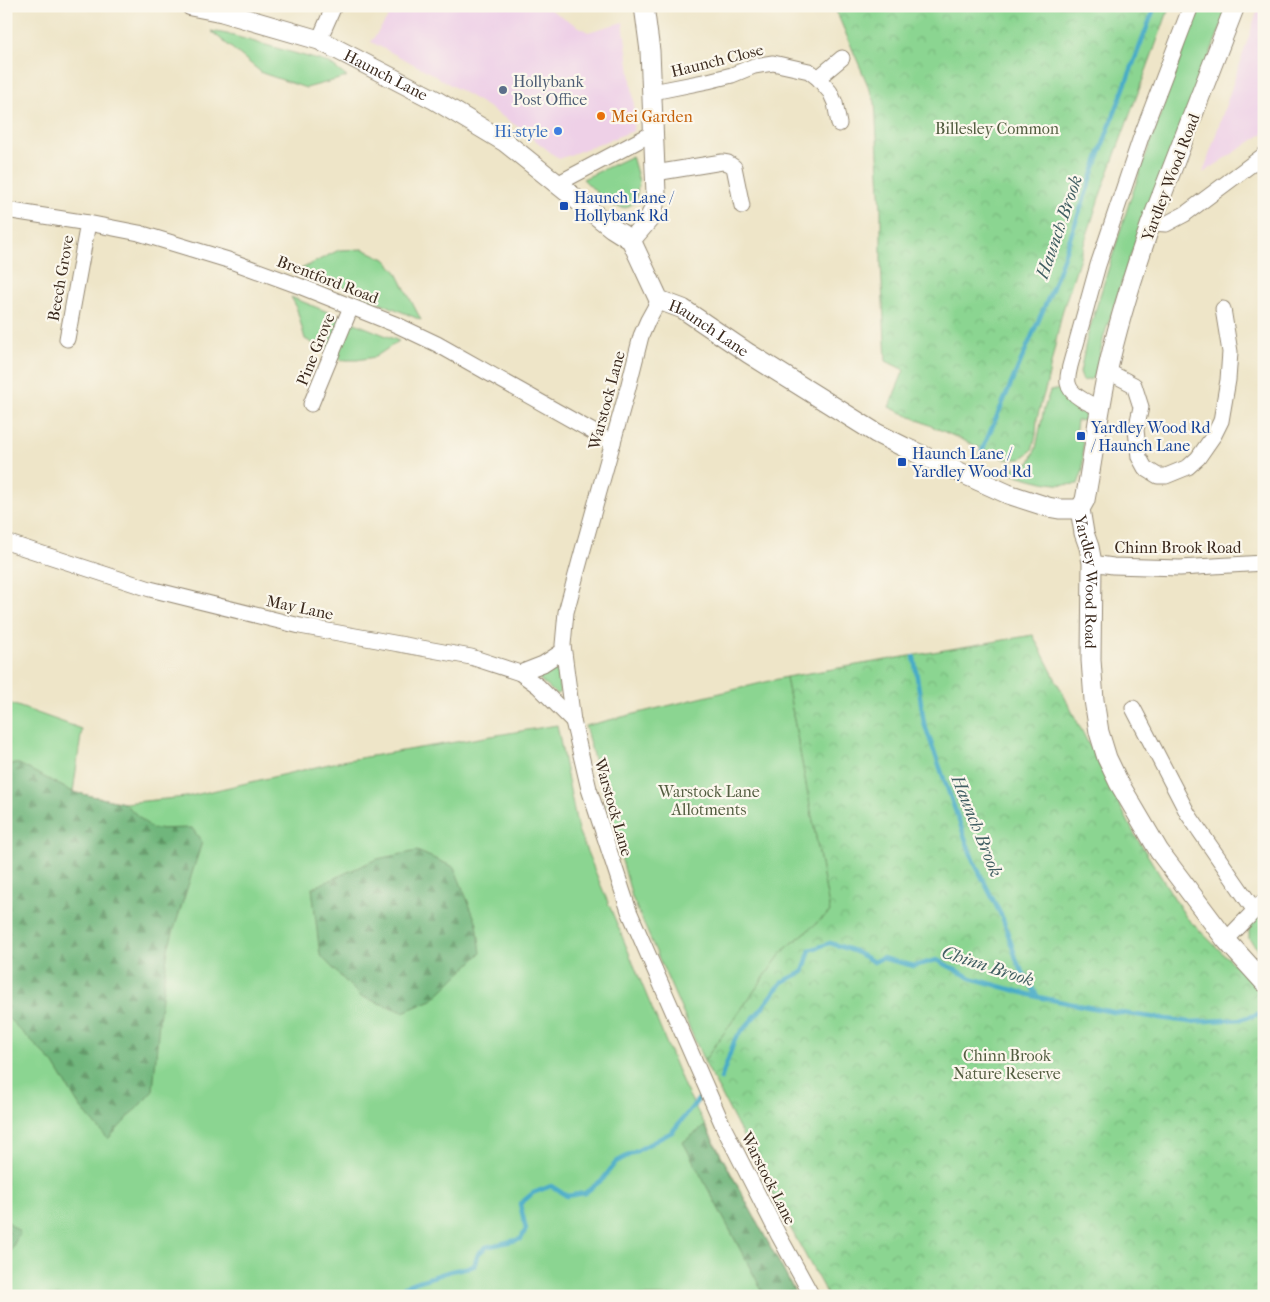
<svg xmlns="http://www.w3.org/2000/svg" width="1270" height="1302" viewBox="0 0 1270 1302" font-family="'IM FELL French Canon',serif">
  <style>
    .built { fill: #eed0e7 }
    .green { fill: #8bd591; stroke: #638058 }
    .forest { fill: url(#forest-firs); stroke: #56704c }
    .park { fill: url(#park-crowns); stroke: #638058 }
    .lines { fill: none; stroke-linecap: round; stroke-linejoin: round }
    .stream { stroke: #47abc7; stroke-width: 4.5 }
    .minor-casing { stroke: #948873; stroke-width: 17 }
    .tertiary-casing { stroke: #948873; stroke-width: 21 }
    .minor { stroke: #fff; stroke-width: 15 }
    .tertiary { stroke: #fff; stroke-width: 19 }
    .service-dot { fill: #5c6f8a; stroke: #fbf7ec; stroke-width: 2 }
    .food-dot { fill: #e8710a; stroke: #fbf7ec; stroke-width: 2 }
    .shop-dot { fill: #3f7fe0; stroke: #fbf7ec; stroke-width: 2 }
    .transit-dot { fill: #1a4fb4; stroke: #fbf7ec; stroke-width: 2 }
    .labels { text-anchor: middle; stroke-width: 4.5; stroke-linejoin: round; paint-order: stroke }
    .street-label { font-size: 16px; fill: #3b2a1e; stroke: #fbf7ec }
    .service-label { font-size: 16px; fill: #4e5e75; stroke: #fbf7ec; text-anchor: start }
    .food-label { font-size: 16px; fill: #c56008; stroke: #fbf7ec; text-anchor: start }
    .park-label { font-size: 16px; fill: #535d40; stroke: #fbf7ec }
    .shop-label { font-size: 16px; fill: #366cbe; stroke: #fbf7ec; text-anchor: end }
    .transit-label { font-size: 16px; fill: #164399; stroke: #fbf7ec; text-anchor: start }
    .water-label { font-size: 18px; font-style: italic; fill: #405e62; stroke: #fbf7ec }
  </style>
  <defs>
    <pattern id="forest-firs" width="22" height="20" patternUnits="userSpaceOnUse" patternTransform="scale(1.25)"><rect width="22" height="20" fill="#70b67b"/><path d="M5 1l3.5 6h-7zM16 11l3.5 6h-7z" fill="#5d9464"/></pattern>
    <pattern id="park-crowns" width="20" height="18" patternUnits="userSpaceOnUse" patternTransform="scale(1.25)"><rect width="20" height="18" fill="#8bd591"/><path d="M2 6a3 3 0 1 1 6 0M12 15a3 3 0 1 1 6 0" fill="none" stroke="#79b77d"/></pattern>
  </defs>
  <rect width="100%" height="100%" fill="#fbf7ec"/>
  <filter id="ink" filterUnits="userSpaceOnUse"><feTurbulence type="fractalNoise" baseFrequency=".02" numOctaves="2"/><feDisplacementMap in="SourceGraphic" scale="10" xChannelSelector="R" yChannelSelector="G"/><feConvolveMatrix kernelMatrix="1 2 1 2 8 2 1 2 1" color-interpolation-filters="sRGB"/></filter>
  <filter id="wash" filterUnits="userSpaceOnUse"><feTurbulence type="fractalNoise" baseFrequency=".0096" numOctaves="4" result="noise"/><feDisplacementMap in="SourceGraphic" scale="20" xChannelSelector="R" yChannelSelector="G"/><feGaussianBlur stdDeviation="1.12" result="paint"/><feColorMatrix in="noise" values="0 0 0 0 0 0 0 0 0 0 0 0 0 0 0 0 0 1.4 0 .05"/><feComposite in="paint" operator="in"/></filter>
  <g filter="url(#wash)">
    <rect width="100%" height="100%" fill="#eee5c8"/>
    <g class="built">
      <path d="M 396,6 L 544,6 L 588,32 L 623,22 L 634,102 L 633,131 L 559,159 L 521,129 L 485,105 L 425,70 L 371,42 Z"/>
      <path d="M 1259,6 L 1264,6 L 1264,133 L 1203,173 Z"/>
    </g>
    <g class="green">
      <path d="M 1201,6 L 1229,6 L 1131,254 L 1104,336 L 1095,375 L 1091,379 L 1083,381 L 1080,373 L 1087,337 L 1130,200 L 1186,43 Z"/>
      <path d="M 211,31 L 227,34 L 329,63 L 347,77 L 306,88 L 262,73 Z"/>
      <path d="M 632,156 L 639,181 L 635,202 L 626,208 L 614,206 L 601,197 L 583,179 Z"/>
      <path d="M 363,249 L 385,259 L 396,271 L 421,320 L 301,269 L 339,250 Z"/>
      <path d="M 291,297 L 399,341 L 375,357 L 357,360 L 341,360 L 305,339 L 296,306 Z"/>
      <path d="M 1064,388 L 1086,414 L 1086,420 L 1077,421 L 1075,438 L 1083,441 L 1083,470 L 1078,484 C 1053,487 1030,479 1007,472 L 1008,469 L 1029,464 L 1036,448 L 1044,409 L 1050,391 Z"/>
      <path d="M 552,669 L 557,672 L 560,693 L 556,694 L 539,679 L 540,676 Z"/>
      <path d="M 786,677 L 830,912 L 783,951 L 704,1061 L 632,897 L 585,726 Z"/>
      <path d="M 6,702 L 82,729 L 73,792 L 124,803 L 186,797 L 342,761 L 557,725 L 578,830 L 685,1088 L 797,1296 L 6,1296 Z"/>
      <path d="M 1264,910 L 1264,956 L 1249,939 L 1249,925 Z"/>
    </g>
    <g class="forest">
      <path d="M 6,764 L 19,764 L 73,792 L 124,803 L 152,829 L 192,828 L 202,842 L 168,948 L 159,1021 L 153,1091 L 108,1139 L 80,1107 L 54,1064 L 6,1016 Z"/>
      <path d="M 417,851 L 454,867 L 477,924 L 481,953 L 432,1000 L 403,1012 L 360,996 L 320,955 L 312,888 L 377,859 Z"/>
      <path d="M 705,1126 L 797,1296 L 765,1296 L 683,1142 Z"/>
      <path d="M 6,1220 L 20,1232 L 6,1260 Z"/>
    </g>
    <g class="park">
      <path d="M 834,6 L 1170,6 L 1099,198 L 1062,313 L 1047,383 L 1037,418 L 1036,435 L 1032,450 L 1021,459 L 1005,459 L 889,407 L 904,370 L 886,361 L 881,264 L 881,210 L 875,102 Z"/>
      <path d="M 1033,635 L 1135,835 L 1186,917 L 1264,994 L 1264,1296 L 828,1296 L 792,1231 L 704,1061 L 783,951 L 830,912 L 786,677 Z"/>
    </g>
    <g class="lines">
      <g class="stream">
        <path d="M 981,453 L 1053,287 L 1107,133 L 1155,6"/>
        <path d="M 914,657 L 924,723 L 973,860 L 1003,919 L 1018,964 L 1038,997"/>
        <path d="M 721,1079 L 735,1039 L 763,1007 L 782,982 L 803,972 L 810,950 L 830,943 L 854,951 L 874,962 L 882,958 L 914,966 L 937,960 L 971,978 L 1038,997 L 1113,1012 L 1190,1022 L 1243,1019 L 1264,1012"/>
        <path d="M 391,1296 L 410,1284 L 451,1271 L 474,1266 L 478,1254 L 486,1247 L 521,1239 L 526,1229 L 520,1204 L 533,1193 L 551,1186 L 567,1196 L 585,1193 L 603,1179 L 616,1162 L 672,1132 L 702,1095"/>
      </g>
    </g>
  </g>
  <g filter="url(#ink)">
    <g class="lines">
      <defs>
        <g id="minor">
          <path d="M 319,40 L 334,6"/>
          <path d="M 818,78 L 842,58"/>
          <path d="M 652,92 L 663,90 L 708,81 L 732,75 L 754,66 L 773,63 L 809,71 L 818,78 L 830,92 L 835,103 L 839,124"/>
          <path d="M 655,173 L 722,162 L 728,163 L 734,167 L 742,206"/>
          <path d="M 557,184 L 653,133"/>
          <path d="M 6,210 L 88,223 L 139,233 L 228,260 L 302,287 L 397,325 L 437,344 L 613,443"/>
          <path d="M 1151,223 L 1166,224 L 1185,214 L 1264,155"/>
          <path d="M 659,300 L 648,320 L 641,336 L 628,388 L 585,542 L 566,612 L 563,645 L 573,721 L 589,789 L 629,911 L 724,1128 L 779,1236 L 812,1296"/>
          <path d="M 67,339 L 88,223"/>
          <path d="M 1107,371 L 1134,385 L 1141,407 L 1136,430 L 1139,457 L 1145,468 L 1158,476 L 1166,476 L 1188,467 L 1198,458 L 1214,435 L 1221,421 L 1228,380 L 1230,352 L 1223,309"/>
          <path d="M 311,404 L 351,307"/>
          <path d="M 1100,408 C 1090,404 1070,396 1068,383 C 1067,378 1069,371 1070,366 L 1098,265 L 1141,137 L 1191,6"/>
          <path d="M 6,542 L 150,589 L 300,626 L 471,657 L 520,673 L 538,686 L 573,721"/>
          <path d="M 1092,563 L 1113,566 L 1180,568 L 1264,563"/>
          <path d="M 520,673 L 543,664 L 563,651"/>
          <path d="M 1133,708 L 1188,814 L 1255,911"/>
          <path d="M 1226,940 L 1264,901"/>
        </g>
        <g id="tertiary">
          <path id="s1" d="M 191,6 L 222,12 L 319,40 L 435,100 L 505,142 L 612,228 L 631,240 L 659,300 L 683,309 L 748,353 L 876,433 L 904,447 L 1008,494 L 1048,507 L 1059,509 L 1080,509"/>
          <path id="s2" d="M 1235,6 L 1151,223 C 1134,272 1118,322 1107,373 C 1098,415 1093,458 1085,500 L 1080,509 L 1084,533 L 1089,547 L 1092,563 L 1091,660 L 1094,700 L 1099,732 L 1107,758 L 1119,783 L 1159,851 L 1226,940 L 1264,982"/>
          <path d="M 631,240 L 649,219 L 653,211 L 656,193 L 650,51 L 644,6"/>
        </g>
      </defs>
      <use href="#minor" class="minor-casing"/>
      <use href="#tertiary" class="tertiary-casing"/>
      <use href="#minor" class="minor"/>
      <use href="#tertiary" class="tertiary"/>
    </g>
  </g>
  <circle class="service-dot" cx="503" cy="90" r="5"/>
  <circle class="food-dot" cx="601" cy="116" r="5"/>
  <circle class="shop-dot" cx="558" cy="131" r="5"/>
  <g class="transit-dot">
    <rect x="559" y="201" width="10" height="10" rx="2.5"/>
    <rect x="1076" y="431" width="10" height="10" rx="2.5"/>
    <rect x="897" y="457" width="10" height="10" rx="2.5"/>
  </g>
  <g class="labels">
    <g class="street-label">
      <text transform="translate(717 60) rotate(-14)" y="6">Haunch Close</text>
      <text dy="6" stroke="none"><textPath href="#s1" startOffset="208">Haunch Lane</textPath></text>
      <text transform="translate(1170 177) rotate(-69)" y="6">Yardley Wood Road</text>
      <text transform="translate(60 278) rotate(-80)" y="6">Beech Grove</text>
      <text transform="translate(328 279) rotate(21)" y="6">Brentford Road</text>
      <text dy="6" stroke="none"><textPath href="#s1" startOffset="628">Haunch Lane</textPath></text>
      <text transform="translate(315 349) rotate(-68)" y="6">Pine Grove</text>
      <text transform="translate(606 400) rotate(-75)" y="6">Warstock Lane</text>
      <text x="1178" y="553">Chinn Brook Road</text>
      <text dy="6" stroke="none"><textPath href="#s2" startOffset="602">Yardley Wood Road</textPath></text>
      <text transform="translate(300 607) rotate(12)" y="6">May Lane</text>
      <text transform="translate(614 807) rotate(74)" y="6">Warstock Lane</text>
      <text transform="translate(769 1178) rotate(63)" y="6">Warstock Lane</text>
    </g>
    <g class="service-label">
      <text x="513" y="87">Hollybank<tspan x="513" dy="18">Post Office</tspan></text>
    </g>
    <g class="food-label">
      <text x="611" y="122">Mei Garden</text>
    </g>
    <g class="park-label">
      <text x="997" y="134">Billesley Common</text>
      <text x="709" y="797">Warstock Lane<tspan x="709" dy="18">Allotments</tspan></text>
      <text x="1007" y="1061">Chinn Brook<tspan x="1007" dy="18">Nature Reserve</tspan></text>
    </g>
    <g class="shop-label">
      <text x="548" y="137">Hi-style</text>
    </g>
    <g class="transit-label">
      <text x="574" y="203">Haunch Lane /<tspan x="574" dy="18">Hollybank Rd</tspan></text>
      <text x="1091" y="433">Yardley Wood Rd<tspan x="1091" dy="18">/ Haunch Lane</tspan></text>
      <text x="912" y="459">Haunch Lane /<tspan x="912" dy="18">Yardley Wood Rd</tspan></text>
    </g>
    <g class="water-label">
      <text transform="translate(1059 227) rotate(-71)" y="6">Haunch Brook</text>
      <text transform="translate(977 826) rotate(68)" y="6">Haunch Brook</text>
      <text transform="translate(988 966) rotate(18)" y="6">Chinn Brook</text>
    </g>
  </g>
  <rect width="1270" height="1302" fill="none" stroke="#fbf7ec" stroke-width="25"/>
</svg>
